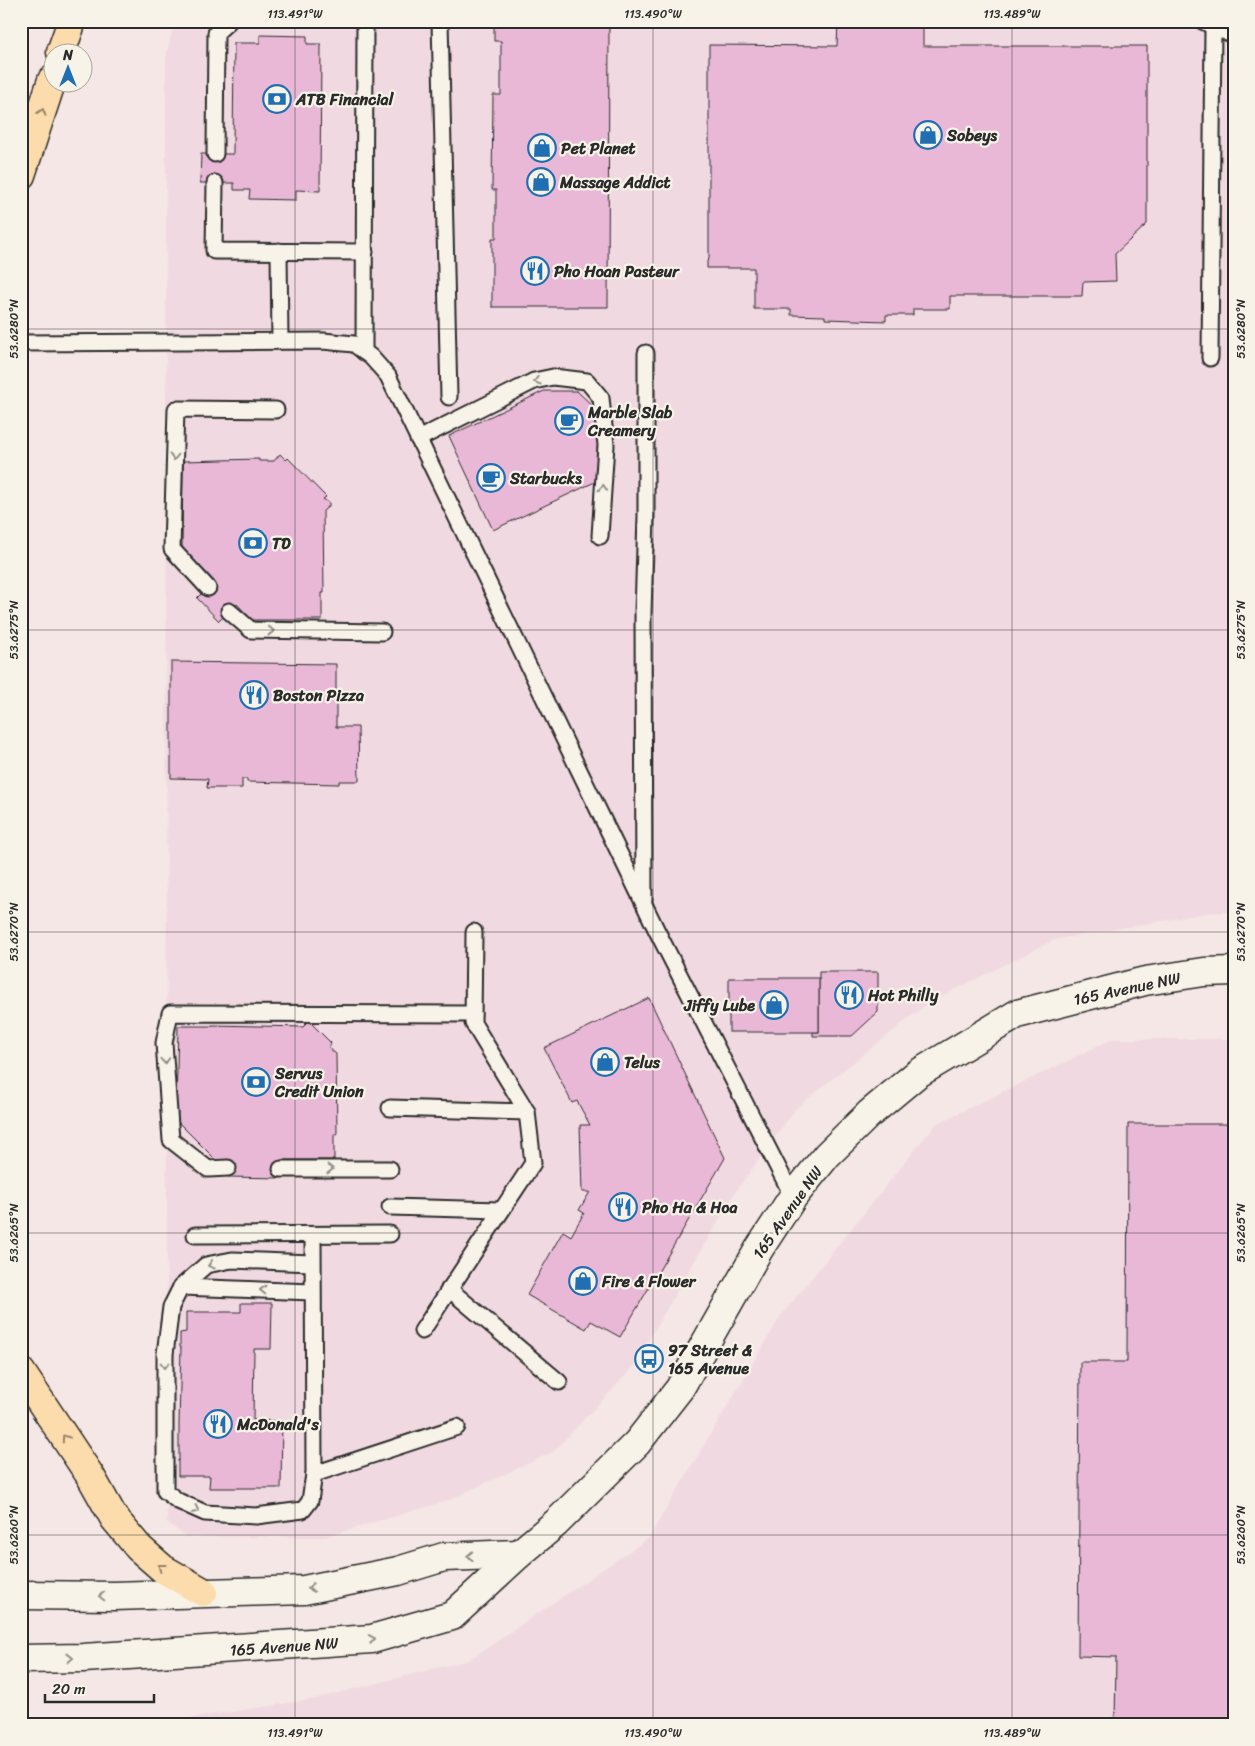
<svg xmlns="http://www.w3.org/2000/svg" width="1255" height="1746" viewBox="0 0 1255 1746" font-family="Sriracha,sans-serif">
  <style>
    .built { fill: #f1d9e1 }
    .building { fill: #e9b8d7; stroke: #2b2b2b }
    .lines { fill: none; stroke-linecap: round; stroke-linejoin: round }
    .lane-casing { stroke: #2b2b2b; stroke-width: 19 }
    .secondary-casing { stroke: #2b2b2b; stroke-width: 31 }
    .primary-casing { stroke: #2b2b2b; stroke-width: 31 }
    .lane { stroke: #f7f3e8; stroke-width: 15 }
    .secondary { stroke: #f7f3e8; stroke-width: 28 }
    .primary { stroke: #fcdcac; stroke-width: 28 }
    .oneway { stroke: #94846c }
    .oneway2 { stroke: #918f8a }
    .ticks { fill: none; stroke: #2b2b2b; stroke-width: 1; stroke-opacity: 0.45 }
    .labels { text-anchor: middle; stroke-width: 4.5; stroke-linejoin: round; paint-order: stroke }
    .poi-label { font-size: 16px; font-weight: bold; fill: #2b2b2b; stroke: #f7f3e8; text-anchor: start }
    .street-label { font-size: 16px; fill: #2b2b2b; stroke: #f7f3e8 }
    .neatline { fill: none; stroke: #2b2b2b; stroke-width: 2 }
    .ticks-label { font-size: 12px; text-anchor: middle; fill: #2b2b2b }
  </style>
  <rect width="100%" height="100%" fill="#f4e7e5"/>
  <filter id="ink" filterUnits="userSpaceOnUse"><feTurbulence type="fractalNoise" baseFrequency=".02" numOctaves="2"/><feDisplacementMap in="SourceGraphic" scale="10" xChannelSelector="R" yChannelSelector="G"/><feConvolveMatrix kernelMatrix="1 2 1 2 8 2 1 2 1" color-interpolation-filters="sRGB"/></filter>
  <g filter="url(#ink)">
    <g class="built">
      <path d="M 174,21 L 1234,21 L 1234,912 L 1212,912 L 1054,940 L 928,1003 L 796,1108 L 734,1194 L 630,1371 L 553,1452 L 446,1501 L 325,1537 L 186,1537 L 167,1522 L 166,58 Z"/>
      <path d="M 1113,1039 L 1234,1039 L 1234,1725 L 146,1725 L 314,1699 L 469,1660 L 649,1538 L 781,1316 L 936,1124 Z"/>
    </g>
    <g class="building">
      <path d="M 494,21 L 609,21 L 608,307 L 492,307 L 492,238 L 496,238 L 496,190 L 492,190 L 493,95 L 501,95 L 501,41 L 494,41 Z"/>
      <path d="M 838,21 L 923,21 L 923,46 L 1147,46 L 1147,224 L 1115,254 L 1116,281 L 1083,282 L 1082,296 L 950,296 L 950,309 L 913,309 L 913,315 L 886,315 L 886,321 L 825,319 L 825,316 L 791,315 L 791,309 L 754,309 L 754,268 L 707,268 L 707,261 L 709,259 L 709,45 L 837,46 Z"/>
      <path d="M 260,35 L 307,36 L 307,44 L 321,44 L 320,191 L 296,190 L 296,200 L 249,199 L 250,190 L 234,190 L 234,183 L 200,183 L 201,154 L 233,154 L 234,43 L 260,43 Z"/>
      <path d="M 544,391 L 577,391 L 597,410 L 599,480 L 493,530 L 449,436 Z"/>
      <path d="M 280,454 L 286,460 L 288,458 L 326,497 L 323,499 L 329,503 L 329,506 L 323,511 L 324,593 L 322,593 L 322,620 L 252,620 L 237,604 L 219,621 L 197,598 L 214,581 L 182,548 L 183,461 L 259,459 L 259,461 L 274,461 Z"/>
      <path d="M 171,662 L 336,664 L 336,727 L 358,727 L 359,781 L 339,781 L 339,784 L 247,782 L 247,779 L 242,779 L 242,788 L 207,788 L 208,779 L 171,778 Z"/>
      <path d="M 819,972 L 878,972 L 878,1012 L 852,1036 L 813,1036 L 813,1032 L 819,1032 Z"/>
      <rect x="729" y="978" width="90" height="54"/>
      <path d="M 649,998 L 725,1158 L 620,1337 L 591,1321 L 586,1329 L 527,1295 L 563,1231 L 571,1236 L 584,1213 L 579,1210 L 590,1192 L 582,1192 L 580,1125 L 590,1125 L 577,1101 L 572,1103 L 544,1048 Z"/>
      <path d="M 309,1021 L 331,1043 L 329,1048 L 336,1054 L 337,1134 L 334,1134 L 334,1160 L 281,1160 L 281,1178 L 228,1177 L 227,1160 L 216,1160 L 177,1121 L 178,1111 L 176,1111 L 178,1026 L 212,1026 L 212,1025 L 303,1027 Z"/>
      <path d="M 1128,1124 L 1234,1124 L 1234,1725 L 1115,1725 L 1116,1657 L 1078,1656 L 1080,1362 L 1127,1362 Z"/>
      <path d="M 241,1303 L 272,1303 L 271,1349 L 254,1349 L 253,1420 L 282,1421 L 281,1488 L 209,1488 L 210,1476 L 178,1476 L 178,1460 L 179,1460 L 179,1424 L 181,1347 L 180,1347 L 180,1333 L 186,1332 L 186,1312 L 241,1312 Z"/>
    </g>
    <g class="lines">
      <defs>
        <g id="lane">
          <path d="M 440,21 L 449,397"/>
          <path d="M 1202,21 L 1234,36"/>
          <path d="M 215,154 L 216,33 L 229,21"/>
          <path d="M 215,183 L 214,251 L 365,252"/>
          <path d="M 279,251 L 280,341"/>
          <path d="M 21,343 L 323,341 L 354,344 L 371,357 L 388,376 L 657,931 L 793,1197"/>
          <path d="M 364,352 L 365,21"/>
          <path d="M 1210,358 L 1213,27"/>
          <path d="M 418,439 L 534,381 L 553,377 L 587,381 L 601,398 L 606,445 L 600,536"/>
          <path d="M 208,588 L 172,549 L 176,409 L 276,410"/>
          <path d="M 229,611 L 251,630 L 382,632"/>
          <path d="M 644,900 L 643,612 L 646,516 L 646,353"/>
          <path d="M 390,1108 L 527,1112"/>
          <path d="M 228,1168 L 208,1169 L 171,1140 L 164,1043 L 170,1013 L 473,1014"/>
          <path d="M 281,1169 L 390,1169"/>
          <path d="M 390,1207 L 501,1210"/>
          <path d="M 195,1235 L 390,1234"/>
          <path d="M 313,1235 L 314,1474 L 457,1427"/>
          <path d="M 181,1287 L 206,1265 L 232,1260 L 312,1263"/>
          <path d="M 449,1289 L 559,1382"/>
          <path d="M 312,1292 L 181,1287 L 171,1307 L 165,1354 L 165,1491 L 178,1501 L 205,1513 L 256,1516 L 303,1510 L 310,1501 L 314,1474"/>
          <path d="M 422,1331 L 533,1163 L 527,1112 L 473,1023 L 474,932"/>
        </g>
        <g id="secondary">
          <path d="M 21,1595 L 114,1596 L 304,1590 L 398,1571 L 444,1557 L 519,1554"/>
          <path d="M 21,1659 L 83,1658 L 372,1639 L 452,1616 L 519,1554 L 556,1523 L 637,1443 L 680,1388 L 759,1249 L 793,1197 L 827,1155 L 869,1114 L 917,1074 L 1017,1014 L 1145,981 L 1204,972 L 1234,971"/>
        </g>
        <g id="primary">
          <path d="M 61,52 L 72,21"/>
          <path d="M 21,175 L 52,80"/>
          <path d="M 21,1372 L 91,1477 L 114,1518 L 139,1548 L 163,1569 L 203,1592"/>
        </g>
      </defs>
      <use href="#lane" class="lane-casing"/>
      <use href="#secondary" class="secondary-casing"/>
      <use href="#primary" class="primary-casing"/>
      <use href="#lane" class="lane"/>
      <use href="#secondary" class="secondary"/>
      <use href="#primary" class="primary"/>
    </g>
    <defs><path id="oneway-chevron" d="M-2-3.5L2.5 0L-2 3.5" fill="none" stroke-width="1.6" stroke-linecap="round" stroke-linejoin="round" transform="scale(1.25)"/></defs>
    <g class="oneway">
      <use href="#oneway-chevron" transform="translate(42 112) rotate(-72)"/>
      <use href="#oneway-chevron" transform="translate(65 1438) rotate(-124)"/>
      <use href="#oneway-chevron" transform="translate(161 1567) rotate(-143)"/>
    </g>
    <g class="oneway2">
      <use href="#oneway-chevron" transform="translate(537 381) rotate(163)"/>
      <use href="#oneway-chevron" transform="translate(174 457) rotate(92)"/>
      <use href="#oneway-chevron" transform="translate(603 488) rotate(-87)"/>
      <use href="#oneway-chevron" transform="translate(271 631) rotate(1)"/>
      <use href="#oneway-chevron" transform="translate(165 1061) rotate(86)"/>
      <use href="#oneway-chevron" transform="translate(330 1169)"/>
      <use href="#oneway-chevron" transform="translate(211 1265) rotate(163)"/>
      <use href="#oneway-chevron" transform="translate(263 1290) rotate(-178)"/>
      <use href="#oneway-chevron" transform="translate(165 1365) rotate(90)"/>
      <use href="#oneway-chevron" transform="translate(196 1510) rotate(24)"/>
      <use href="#oneway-chevron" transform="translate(470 1556) rotate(177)"/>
      <use href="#oneway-chevron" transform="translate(311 1588) rotate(169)"/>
      <use href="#oneway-chevron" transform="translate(102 1596) rotate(-179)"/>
      <use href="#oneway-chevron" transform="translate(372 1639) rotate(-10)"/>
      <use href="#oneway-chevron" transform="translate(70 1658) rotate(-1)"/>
    </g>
  </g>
  <path class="ticks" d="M 295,21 L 295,1725M 653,21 L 653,1725M 1012,21 L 1012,1725M 21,28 L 1234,28M 21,329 L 1234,329M 21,630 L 1234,630M 21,932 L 1234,932M 21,1233 L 1234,1233M 21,1535 L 1234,1535"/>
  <defs>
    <symbol id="bank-ring" viewBox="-11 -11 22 22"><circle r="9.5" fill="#f7f3e8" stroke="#1f6fb2" stroke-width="1.5"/><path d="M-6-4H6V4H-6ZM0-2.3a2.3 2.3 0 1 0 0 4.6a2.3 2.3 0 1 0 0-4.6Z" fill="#1f6fb2"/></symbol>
    <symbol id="shop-ring" viewBox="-11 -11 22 22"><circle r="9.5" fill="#f7f3e8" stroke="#1f6fb2" stroke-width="1.5"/><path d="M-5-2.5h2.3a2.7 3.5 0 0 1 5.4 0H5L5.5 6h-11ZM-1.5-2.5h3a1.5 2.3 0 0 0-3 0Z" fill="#1f6fb2"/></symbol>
    <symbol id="restaurant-ring" viewBox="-11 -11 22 22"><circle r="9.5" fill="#f7f3e8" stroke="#1f6fb2" stroke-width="1.5"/><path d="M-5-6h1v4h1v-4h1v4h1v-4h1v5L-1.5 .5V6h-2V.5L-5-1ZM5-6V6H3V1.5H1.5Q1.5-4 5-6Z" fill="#1f6fb2"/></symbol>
    <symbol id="cafe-ring" viewBox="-11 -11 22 22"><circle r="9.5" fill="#f7f3e8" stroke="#1f6fb2" stroke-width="1.5"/><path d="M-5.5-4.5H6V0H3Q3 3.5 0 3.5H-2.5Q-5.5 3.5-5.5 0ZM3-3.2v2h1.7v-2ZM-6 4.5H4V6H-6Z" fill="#1f6fb2"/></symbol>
    <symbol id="bus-ring" viewBox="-11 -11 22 22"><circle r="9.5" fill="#f7f3e8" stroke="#1f6fb2" stroke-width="1.5"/><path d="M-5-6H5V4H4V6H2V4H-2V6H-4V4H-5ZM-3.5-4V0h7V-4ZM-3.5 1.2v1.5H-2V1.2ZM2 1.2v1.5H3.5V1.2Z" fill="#1f6fb2"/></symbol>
  </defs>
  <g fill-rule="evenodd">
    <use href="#bank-ring" x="261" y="83" width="32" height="32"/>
    <use href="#shop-ring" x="912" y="119" width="32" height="32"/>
    <use href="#shop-ring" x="526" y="132" width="32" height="32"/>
    <use href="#shop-ring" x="525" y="166" width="32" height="32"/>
    <use href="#restaurant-ring" x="519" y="255" width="32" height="32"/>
    <use href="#cafe-ring" x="553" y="405" width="32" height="32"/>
    <use href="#cafe-ring" x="475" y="462" width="32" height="32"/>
    <use href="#bank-ring" x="237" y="527" width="32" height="32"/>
    <use href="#restaurant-ring" x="238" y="679" width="32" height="32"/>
    <use href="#restaurant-ring" x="833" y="979" width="32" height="32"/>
    <use href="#shop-ring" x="758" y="989" width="32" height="32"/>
    <use href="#shop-ring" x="589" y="1046" width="32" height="32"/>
    <use href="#bank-ring" x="240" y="1066" width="32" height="32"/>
    <use href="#restaurant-ring" x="607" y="1191" width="32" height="32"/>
    <use href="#shop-ring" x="567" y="1265" width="32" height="32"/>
    <use href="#bus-ring" x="633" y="1343" width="32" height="32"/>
    <use href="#restaurant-ring" x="202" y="1408" width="32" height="32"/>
  </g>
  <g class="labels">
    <g class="poi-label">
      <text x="296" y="105">ATB Financial</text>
      <text x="947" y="141">Sobeys</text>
      <text x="561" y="154">Pet Planet</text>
      <text x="560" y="188">Massage Addict</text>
      <text x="554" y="277">Pho Hoan Pasteur</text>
      <text x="588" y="418">Marble Slab<tspan x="588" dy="18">Creamery</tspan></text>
      <text x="510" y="484">Starbucks</text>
      <text x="272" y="549">TD</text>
      <text x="273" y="701">Boston Pizza</text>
      <text x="868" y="1001">Hot Philly</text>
      <text x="755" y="1011" text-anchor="end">Jiffy Lube</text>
      <text x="624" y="1068">Telus</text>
      <text x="275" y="1079">Servus<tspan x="275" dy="18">Credit Union</tspan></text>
      <text x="642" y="1213">Pho Ha &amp; Hoa</text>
      <text x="602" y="1287">Fire &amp; Flower</text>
      <text x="668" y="1356">97 Street &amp;<tspan x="668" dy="18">165 Avenue</tspan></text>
      <text x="237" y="1430">McDonald's</text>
    </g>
    <g class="street-label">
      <text transform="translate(1127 988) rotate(-12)" y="6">165 Avenue NW</text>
      <text transform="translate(787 1212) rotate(-55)" y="6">165 Avenue NW</text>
      <text transform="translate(284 1646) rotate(-4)" y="6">165 Avenue NW</text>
    </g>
  </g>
  <rect width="1255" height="1746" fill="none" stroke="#f7f3e8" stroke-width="55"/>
  <g transform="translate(68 68)"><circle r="24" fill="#f7f3e8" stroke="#a5a39c"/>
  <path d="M0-4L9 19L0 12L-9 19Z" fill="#1f6fb2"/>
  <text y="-8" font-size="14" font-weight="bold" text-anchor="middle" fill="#2b2b2b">N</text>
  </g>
  <path d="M45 1694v8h109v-8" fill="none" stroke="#2b2b2b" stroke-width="2.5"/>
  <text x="52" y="1694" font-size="15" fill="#2b2b2b" stroke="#f7f3e8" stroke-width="4" paint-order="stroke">20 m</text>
  <rect x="28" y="28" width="1200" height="1690" class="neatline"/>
  <g class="ticks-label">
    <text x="295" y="18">113.491°W</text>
    <text x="653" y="18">113.490°W</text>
    <text x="1012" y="18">113.489°W</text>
    <text transform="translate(14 329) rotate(-90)" y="4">53.6280°N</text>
    <text transform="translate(1241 329) rotate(-90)" y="4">53.6280°N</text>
    <text transform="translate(14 630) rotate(-90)" y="4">53.6275°N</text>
    <text transform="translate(1241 630) rotate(-90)" y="4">53.6275°N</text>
    <text transform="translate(14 932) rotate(-90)" y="4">53.6270°N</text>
    <text transform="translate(1241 932) rotate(-90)" y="4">53.6270°N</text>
    <text transform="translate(14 1233) rotate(-90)" y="4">53.6265°N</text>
    <text transform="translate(1241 1233) rotate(-90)" y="4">53.6265°N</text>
    <text transform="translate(14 1535) rotate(-90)" y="4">53.6260°N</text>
    <text transform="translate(1241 1535) rotate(-90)" y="4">53.6260°N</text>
    <text x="295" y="1737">113.491°W</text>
    <text x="653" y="1737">113.490°W</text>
    <text x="1012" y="1737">113.489°W</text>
  </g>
</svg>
